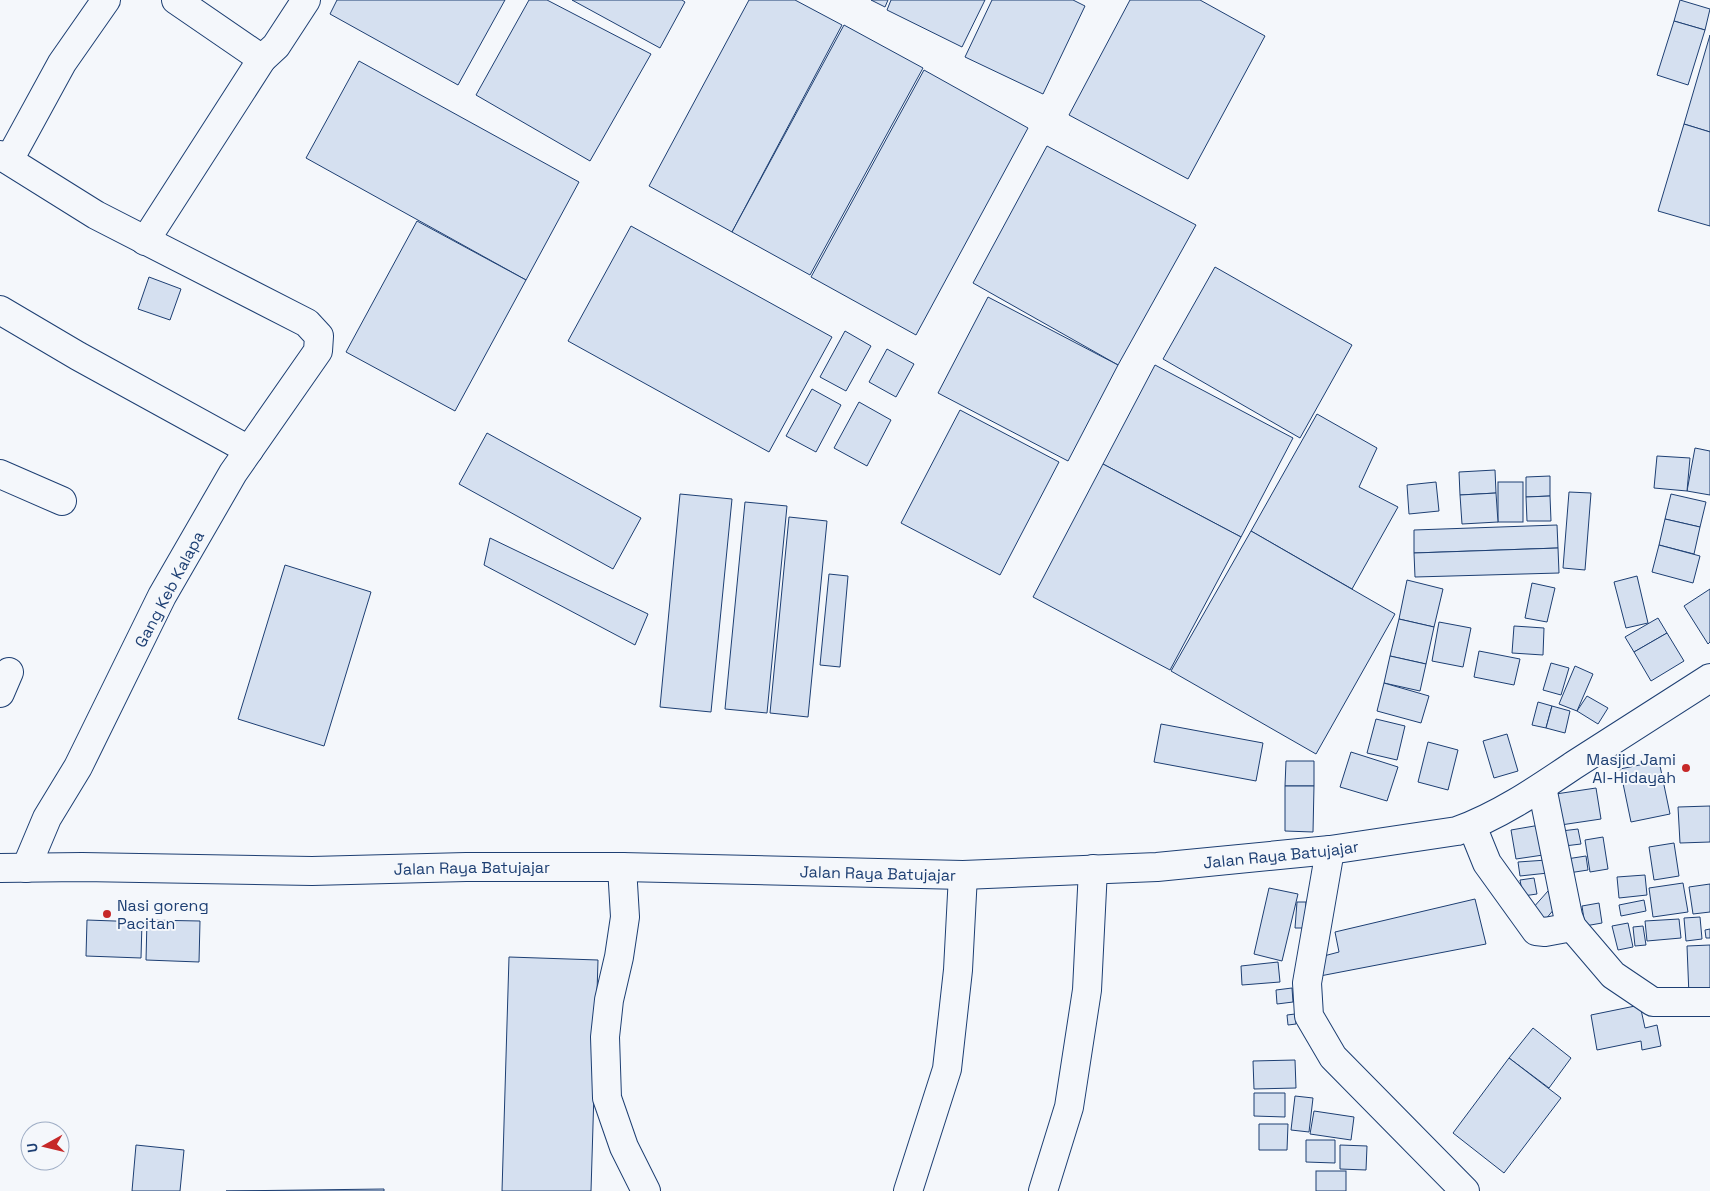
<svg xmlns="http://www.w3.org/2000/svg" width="1710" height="1191" viewBox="0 0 1710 1191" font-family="'Space Grotesk',sans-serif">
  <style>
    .building { fill: #d5e0f0; stroke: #1d3f73 }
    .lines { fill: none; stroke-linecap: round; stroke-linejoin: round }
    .minor-casing { stroke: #1d3f73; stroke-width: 30 }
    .highway-casing { stroke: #1d3f73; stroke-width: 30 }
    .minor { stroke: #f4f7fb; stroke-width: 28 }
    .highway { stroke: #f4f7fb; stroke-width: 28 }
    .poi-dot { fill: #c62828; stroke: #f4f7fb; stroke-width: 2 }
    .labels { text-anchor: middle; stroke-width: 4; stroke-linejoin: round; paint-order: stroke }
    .street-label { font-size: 16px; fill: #1d3f73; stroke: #f4f7fb }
    .poi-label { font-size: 16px; fill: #1d3f73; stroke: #f4f7fb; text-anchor: end }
  </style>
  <rect width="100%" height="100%" fill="#f4f7fb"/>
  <g class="building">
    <path d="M 337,0 L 505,0 L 458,85 L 330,14 Z"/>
    <path d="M 529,0 L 547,0 L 651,54 L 590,161 L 476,95 Z"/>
    <path d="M 572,0 L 682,0 L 685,2 L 660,48 Z"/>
    <path d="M 749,0 L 795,0 L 842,25 L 732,232 L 649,186 Z"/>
    <path d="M 871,0 L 888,0 L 885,7 Z"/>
    <path d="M 891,0 L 985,0 L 962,47 L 887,10 Z"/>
    <path d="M 992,0 L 1073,0 L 1085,6 L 1043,94 L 965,57 Z"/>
    <path d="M 1130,0 L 1200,0 L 1265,36 L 1188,179 L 1069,115 Z"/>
    <path d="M 1680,0 L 1710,9 L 1705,30 L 1674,21 Z"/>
    <path d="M 1674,21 L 1705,30 L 1688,85 L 1657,75 Z"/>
    <path d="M 844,25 L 923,68 L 810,275 L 732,232 Z"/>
    <path d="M 1710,35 L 1710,132 L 1684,124 Z"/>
    <path d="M 359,61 L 579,182 L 526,280 L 306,158 Z"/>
    <path d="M 924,70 L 1028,128 L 916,335 L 811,277 Z"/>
    <path d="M 1684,124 L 1710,132 L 1710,226 L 1658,211 Z"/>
    <path d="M 1047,146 L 1196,225 L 1118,365 L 973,283 Z"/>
    <path d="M 417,221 L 526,280 L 455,411 L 346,352 Z"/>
    <path d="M 631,226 L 832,337 L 769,452 L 568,341 Z"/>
    <path d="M 1215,267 L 1352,345 L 1300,438 L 1163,359 Z"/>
    <path d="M 149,277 L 181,289 L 170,320 L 138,309 Z"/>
    <path d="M 988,297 L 1118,365 L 1068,461 L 938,393 Z"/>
    <path d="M 845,331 L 871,346 L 846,391 L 820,377 Z"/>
    <path d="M 887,349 L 914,364 L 896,397 L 869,382 Z"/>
    <path d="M 1155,365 L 1293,438 L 1241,537 L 1103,464 Z"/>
    <path d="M 812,389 L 841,405 L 816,452 L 786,436 Z"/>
    <path d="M 859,402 L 891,420 L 867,466 L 834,448 Z"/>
    <path d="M 960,410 L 1059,462 L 1000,575 L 901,523 Z"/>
    <path d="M 1317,414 L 1377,448 L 1359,487 L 1398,507 L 1352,589 L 1251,531 Z"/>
    <path d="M 487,433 L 641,518 L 613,569 L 459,484 Z"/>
    <path d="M 1695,448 L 1710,451 L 1710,495 L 1687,491 Z"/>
    <path d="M 1657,456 L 1690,458 L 1687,491 L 1654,488 Z"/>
    <path d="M 1103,464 L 1241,537 L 1170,670 L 1033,597 Z"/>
    <path d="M 1495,470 L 1496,493 L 1460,495 L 1459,472 Z"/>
    <path d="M 1550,476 L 1550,496 L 1526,497 L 1526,477 Z"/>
    <path d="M 1436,482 L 1439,511 L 1409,514 L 1407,485 Z"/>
    <rect x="1498" y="482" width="25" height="40"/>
    <path d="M 1569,492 L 1591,493 L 1585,570 L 1563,568 Z"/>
    <path d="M 1496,493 L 1498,522 L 1462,524 L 1460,495 Z"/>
    <path d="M 680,494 L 732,499 L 711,712 L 660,707 Z"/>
    <path d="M 1671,494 L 1706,502 L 1700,527 L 1665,519 Z"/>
    <path d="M 1550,496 L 1551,521 L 1527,521 L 1526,497 Z"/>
    <path d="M 745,502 L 787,506 L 767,713 L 725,709 Z"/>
    <path d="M 789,517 L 827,521 L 808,717 L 770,713 Z"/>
    <path d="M 1665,519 L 1700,527 L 1694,554 L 1659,545 Z"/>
    <path d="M 1557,525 L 1558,548 L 1414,553 L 1414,530 Z"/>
    <path d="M 1251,531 L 1395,614 L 1316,754 L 1171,671 Z"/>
    <path d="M 490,538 L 648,614 L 635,645 L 484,565 Z"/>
    <path d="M 1659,545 L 1700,556 L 1693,583 L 1652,572 Z"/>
    <path d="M 1558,548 L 1559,573 L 1415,577 L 1414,553 Z"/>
    <path d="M 285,565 L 371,592 L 324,746 L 238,719 Z"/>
    <path d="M 829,574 L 848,576 L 840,667 L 820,665 Z"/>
    <path d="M 1637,576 L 1648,623 L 1626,628 L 1614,582 Z"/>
    <path d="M 1407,580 L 1443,589 L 1434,627 L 1399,619 Z"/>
    <path d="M 1532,583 L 1555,588 L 1547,622 L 1525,618 Z"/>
    <path d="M 1710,589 L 1710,642 L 1708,644 L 1684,606 Z"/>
    <path d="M 1658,618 L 1667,633 L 1634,652 L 1625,637 Z"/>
    <path d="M 1399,619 L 1434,627 L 1426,664 L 1390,656 Z"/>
    <path d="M 1439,622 L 1471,628 L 1463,667 L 1432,661 Z"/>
    <path d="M 1514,626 L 1544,628 L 1543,655 L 1512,653 Z"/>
    <path d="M 1667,633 L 1684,661 L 1651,681 L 1634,652 Z"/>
    <path d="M 1479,651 L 1520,659 L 1514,685 L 1474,677 Z"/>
    <path d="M 1390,656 L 1426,664 L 1420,691 L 1384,683 Z"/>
    <path d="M 1551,663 L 1569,668 L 1561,695 L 1543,690 Z"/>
    <path d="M 1575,666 L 1593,674 L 1577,711 L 1559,704 Z"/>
    <path d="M 1384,683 L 1429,696 L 1421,723 L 1377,711 Z"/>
    <path d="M 1587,696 L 1608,708 L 1598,724 L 1577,711 Z"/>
    <path d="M 1538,702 L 1552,706 L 1546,728 L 1532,725 Z"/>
    <path d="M 1552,706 L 1570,711 L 1565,733 L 1546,728 Z"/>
    <path d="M 1376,719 L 1405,726 L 1397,760 L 1367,753 Z"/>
    <path d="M 1161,724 L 1263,743 L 1256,781 L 1154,762 Z"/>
    <path d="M 1507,734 L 1518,771 L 1494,778 L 1483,741 Z"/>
    <path d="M 1428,742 L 1458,750 L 1448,790 L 1418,782 Z"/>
    <path d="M 1351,752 L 1398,767 L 1387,801 L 1340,787 Z"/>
    <path d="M 1286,761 L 1314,761 L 1314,786 L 1285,786 Z"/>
    <path d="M 1659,761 L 1670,814 L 1631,822 L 1620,769 Z"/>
    <path d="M 1285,786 L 1314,786 L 1313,832 L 1285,831 Z"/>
    <path d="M 1596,788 L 1601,819 L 1554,826 L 1549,795 Z"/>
    <path d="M 1710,806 L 1710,842 L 1680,843 L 1678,807 Z"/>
    <path d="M 1546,824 L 1550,854 L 1516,859 L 1511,830 Z"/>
    <path d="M 1578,829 L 1581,844 L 1556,847 L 1553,832 Z"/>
    <path d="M 1603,837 L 1608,869 L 1590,872 L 1585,840 Z"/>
    <path d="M 1674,843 L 1679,876 L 1654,880 L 1649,847 Z"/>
    <path d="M 1586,856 L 1588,870 L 1562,874 L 1560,860 Z"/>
    <path d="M 1547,860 L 1548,873 L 1520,876 L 1518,862 Z"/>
    <path d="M 1645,875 L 1647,895 L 1619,898 L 1617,877 Z"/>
    <path d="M 1534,878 L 1537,894 L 1523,896 L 1520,880 Z"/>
    <path d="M 1683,883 L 1688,912 L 1653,917 L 1649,888 Z"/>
    <path d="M 1710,884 L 1710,912 L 1693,914 L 1689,887 Z"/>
    <path d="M 1269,888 L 1298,894 L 1282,961 L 1254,954 Z"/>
    <path d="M 1548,891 L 1560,902 L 1545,920 L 1532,909 Z"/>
    <path d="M 1475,899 L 1486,944 L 1320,976 L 1316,958 L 1339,952 L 1335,932 Z"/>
    <path d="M 1644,900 L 1646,911 L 1621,916 L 1619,905 Z"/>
    <path d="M 1297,902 L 1306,902 L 1305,928 L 1295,928 Z"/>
    <path d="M 1599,903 L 1602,923 L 1585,926 L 1582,906 Z"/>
    <path d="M 1700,917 L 1702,939 L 1686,941 L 1684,918 Z"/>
    <path d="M 1679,919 L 1681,938 L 1647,941 L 1645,921 Z"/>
    <path d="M 87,920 L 142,922 L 141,958 L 86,956 Z"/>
    <path d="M 147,920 L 200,921 L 199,962 L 146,960 Z"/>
    <path d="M 1628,923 L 1633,947 L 1618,950 L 1612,926 Z"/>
    <path d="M 1643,926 L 1646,945 L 1635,946 L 1633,927 Z"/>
    <path d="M 1710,929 L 1710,938 L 1706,938 L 1705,930 Z"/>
    <path d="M 1710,945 L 1710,995 L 1689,996 L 1687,946 Z"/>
    <path d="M 509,957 L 598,960 L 591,1191 L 502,1191 Z"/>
    <path d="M 1278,962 L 1280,982 L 1242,985 L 1241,966 Z"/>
    <path d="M 1292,988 L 1293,1002 L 1277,1004 L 1276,990 Z"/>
    <path d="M 1640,1005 L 1645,1028 L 1657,1025 L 1661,1046 L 1642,1050 L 1641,1041 L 1597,1050 L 1591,1015 Z"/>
    <path d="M 1295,1014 L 1296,1024 L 1288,1025 L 1287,1015 Z"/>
    <path d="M 1533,1028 L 1571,1058 L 1549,1088 L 1509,1058 Z"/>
    <path d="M 1509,1058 L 1561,1098 L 1504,1173 L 1453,1133 Z"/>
    <path d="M 1295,1060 L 1296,1088 L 1254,1089 L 1253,1061 Z"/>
    <path d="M 1254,1093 L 1285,1093 L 1285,1117 L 1254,1116 Z"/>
    <path d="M 1295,1096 L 1313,1098 L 1309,1132 L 1291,1130 Z"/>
    <path d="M 1314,1111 L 1354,1117 L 1351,1140 L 1310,1134 Z"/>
    <path d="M 1259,1124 L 1288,1124 L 1287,1150 L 1259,1150 Z"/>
    <path d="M 1306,1140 L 1335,1140 L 1335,1163 L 1306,1162 Z"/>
    <path d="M 136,1145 L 184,1150 L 180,1191 L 132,1191 Z"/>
    <path d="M 1340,1145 L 1367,1146 L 1366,1170 L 1340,1169 Z"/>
    <rect x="1316" y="1171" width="30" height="20"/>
    <path d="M 384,1189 L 384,1191 L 226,1191 Z"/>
  </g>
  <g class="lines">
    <defs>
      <g id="minor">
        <path d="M 176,0 L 262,59 L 276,46 L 306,0"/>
        <path d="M 0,155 L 96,215 L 307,323 L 319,336 L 318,351 L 233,473 L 162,596 L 78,767 L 47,818 L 26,868"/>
        <path d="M 9,160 L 62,63 L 106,0"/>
        <path d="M 145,241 L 262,59"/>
        <path d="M 0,310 L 78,356 L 249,450"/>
        <path d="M 0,474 L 62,501"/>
        <path d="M 0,693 L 9,672"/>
        <path d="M 1542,787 L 1568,916 L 1572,927 L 1613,975 L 1653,1002 L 1710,1002"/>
        <path d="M 1472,826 L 1487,863 L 1536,931 L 1545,932 L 1572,927"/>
        <path d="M 1330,850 L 1307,983 L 1309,1016 L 1333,1057 L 1465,1191"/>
        <path d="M 622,867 L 625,917 L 619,957 L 609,1000 L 605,1037 L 607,1098 L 624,1147 L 646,1191"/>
        <path d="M 908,1191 L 947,1069 L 958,970 L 963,875"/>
        <path d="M 1043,1191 L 1069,1107 L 1087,990 L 1093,869"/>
      </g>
      <g id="highway">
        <path id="s1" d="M 0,868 L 82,867 L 312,871 L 466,867 L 622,867 L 963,875 L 1157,867 L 1330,850 L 1457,831 C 1499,816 1537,790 1574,765 C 1620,736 1665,707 1710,678"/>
      </g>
    </defs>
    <use href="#minor" class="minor-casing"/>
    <use href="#highway" class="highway-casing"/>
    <use href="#minor" class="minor"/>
    <use href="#highway" class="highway"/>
  </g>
  <g class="poi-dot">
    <circle cx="1686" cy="768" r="5"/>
    <circle cx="107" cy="914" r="5"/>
  </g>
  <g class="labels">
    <g class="street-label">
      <text transform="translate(169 589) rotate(-62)" y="6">Gang Keb Kalapa</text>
      <text dy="6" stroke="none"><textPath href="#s1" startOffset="1282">Jalan Raya Batujajar</textPath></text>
      <text dy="6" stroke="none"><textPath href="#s1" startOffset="472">Jalan Raya Batujajar</textPath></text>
      <text dy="6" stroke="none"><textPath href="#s1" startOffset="878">Jalan Raya Batujajar</textPath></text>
    </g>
    <g class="poi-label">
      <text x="1676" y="765">Masjid Jami<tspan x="1676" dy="18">Al-Hidayah</tspan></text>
      <text x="117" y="911" text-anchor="start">Nasi goreng<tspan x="117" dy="18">Pacitan</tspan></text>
    </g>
  </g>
  <g transform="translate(45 1146) rotate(262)"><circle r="24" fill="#f4f7fb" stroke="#9eadc5"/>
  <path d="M0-4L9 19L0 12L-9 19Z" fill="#c62828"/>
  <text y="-8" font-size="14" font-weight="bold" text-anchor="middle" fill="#1d3f73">U</text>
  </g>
</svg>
